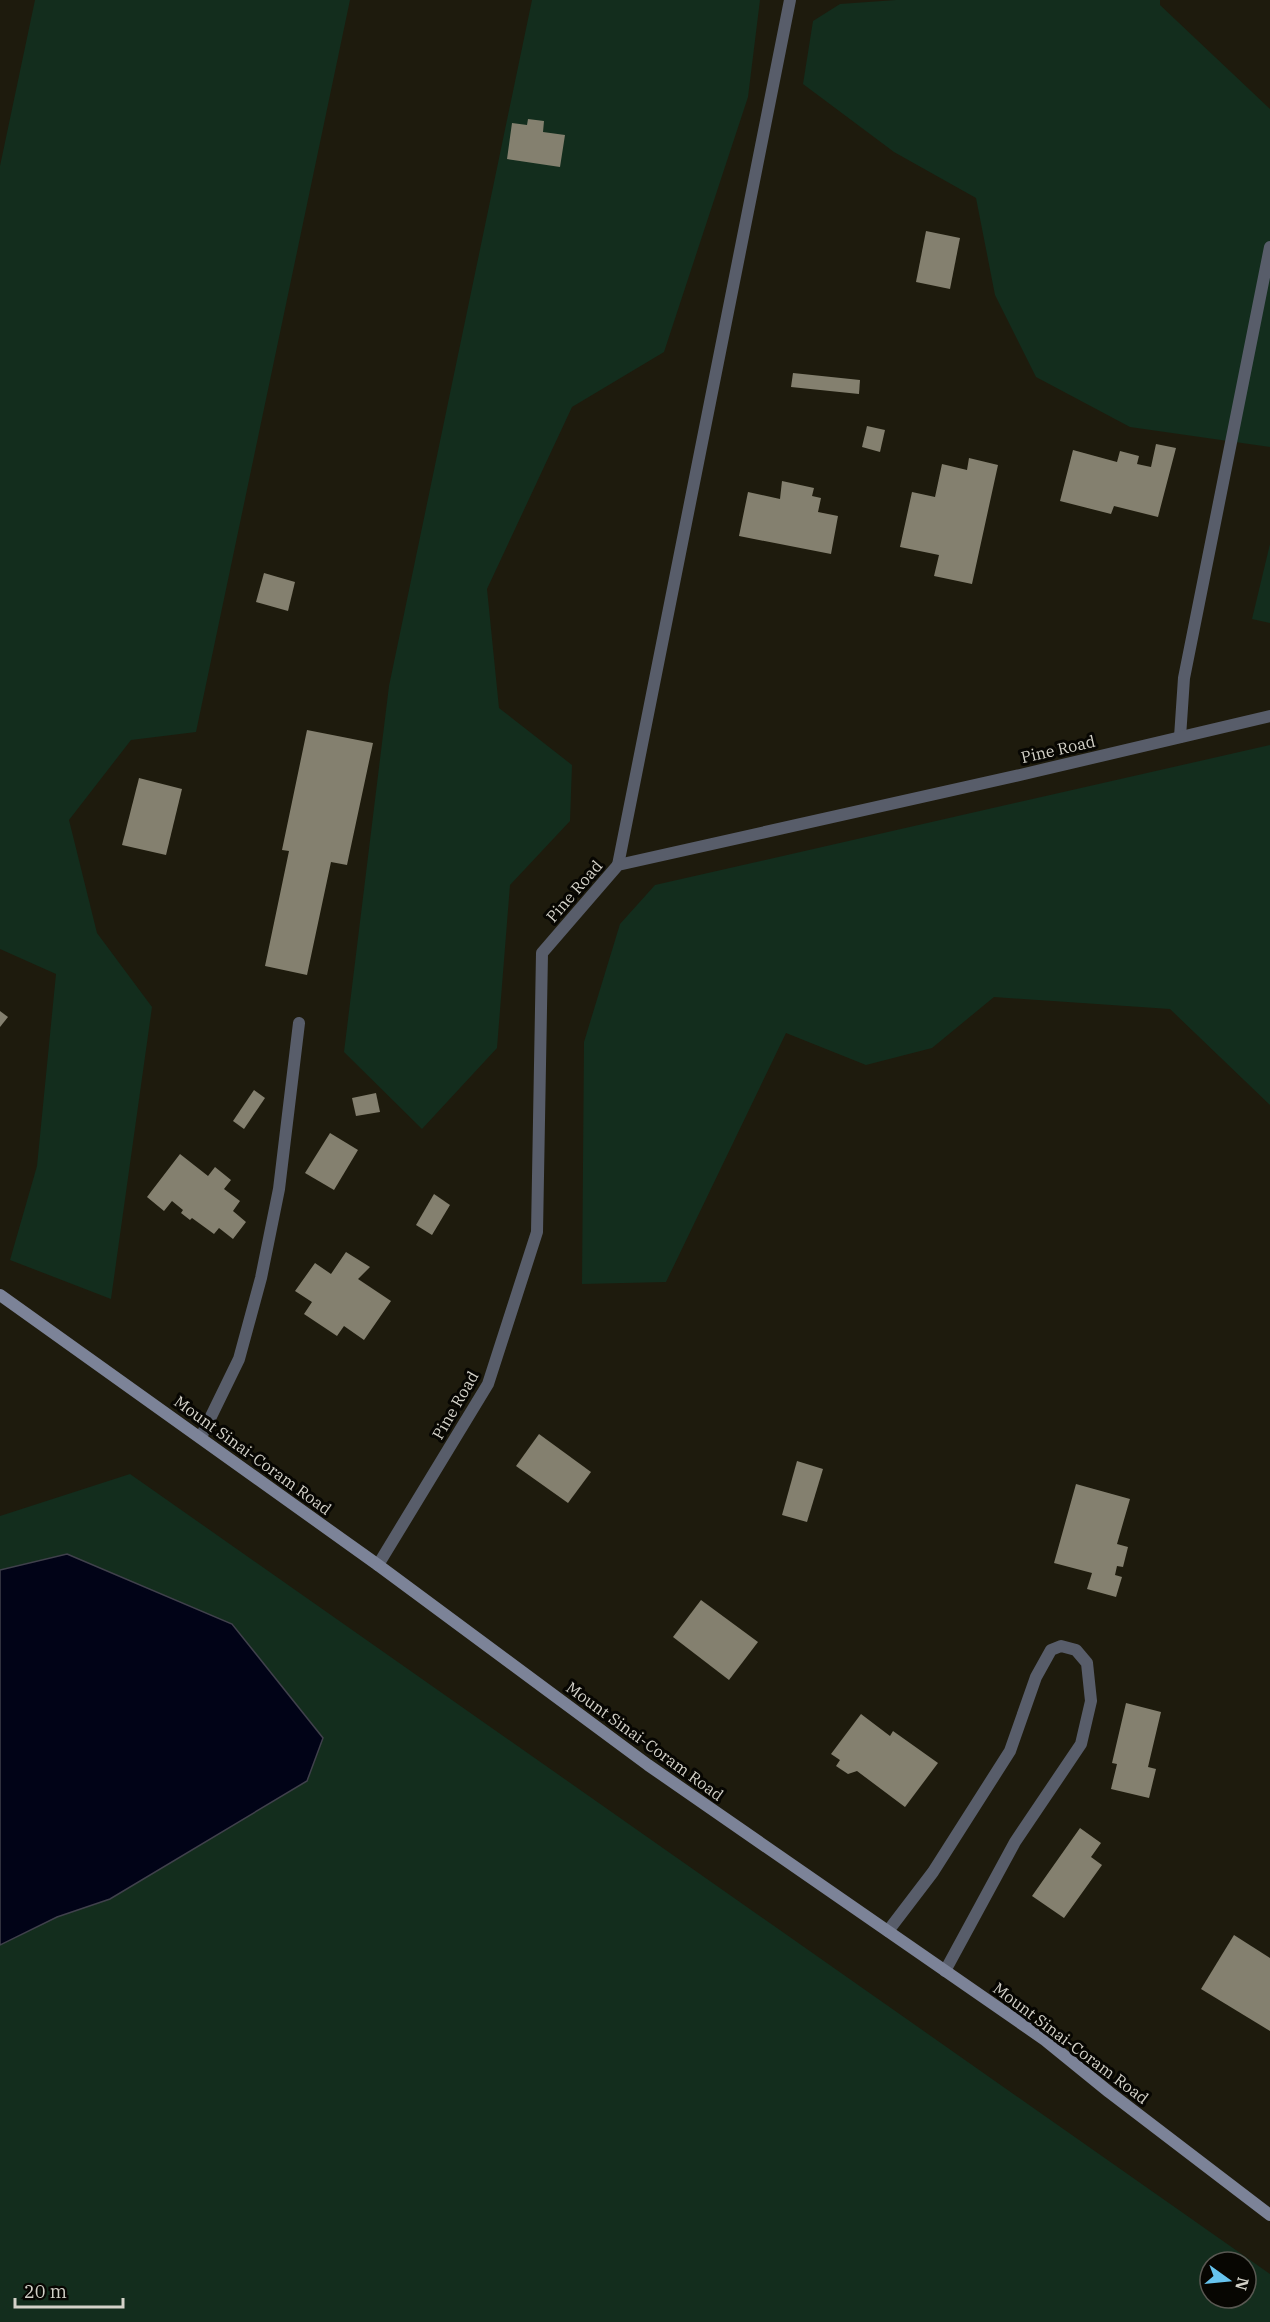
<svg xmlns="http://www.w3.org/2000/svg" width="1270" height="2322" viewBox="0 0 1270 2322" font-family="'IBM Plex Serif',serif">
  <style>
    .green { fill: #132d1d; fill-rule: evenodd }
    .water { fill: #010317; stroke: #40414c; stroke-width: 1.5 }
    .building { fill: #84806f }
    .lines { fill: none; stroke-linecap: round; stroke-linejoin: round }
    .service { stroke: #585d6a; stroke-width: 12 }
    .minor { stroke: #585d6a; stroke-width: 12 }
    .secondary { stroke: #7c8398; stroke-width: 12 }
    .labels { text-anchor: middle; stroke-width: 6; stroke-linejoin: round; paint-order: stroke }
    .street-label { font-size: 16px; fill: #d4d2c9; stroke: #070602 }
  </style>
  <rect width="100%" height="100%" fill="#1e1b0d"/>
  <g class="green">
    <path d="M 35,0 L 350,0 L 196,732 L 131,740 L 69,820 L 97,933 L 152,1007 L 111,1299 L 10,1260 L 37,1166 L 56,974 L 0,949 L 0,166 Z"/>
    <path d="M 532,0 L 760,0 L 748,97 L 664,352 L 572,407 L 487,589 L 499,708 L 572,765 L 570,821 L 510,885 L 497,1048 L 422,1129 L 344,1052 L 389,686 Z"/>
    <path d="M 896,0 L 1160,0 L 1160,5 L 1270,109 L 1270,447 L 1130,427 L 1036,377 L 995,295 L 976,198 L 894,152 L 803,84 L 813,21 L 840,4 Z"/>
    <path d="M 1270,544 L 1270,623 L 1252,619 Z"/>
    <path d="M 1270,745 L 1270,1105 L 1170,1009 L 994,997 L 932,1048 L 866,1065 L 786,1033 L 666,1282 L 582,1284 L 584,1042 L 620,924 L 655,885 Z"/>
    <path d="M 130,1474 L 1270,2274 L 1270,2322 L 0,2322 L 0,1945 L 57,1917 L 110,1899 L 307,1781 L 323,1738 L 67,1554 L 0,1570 L 0,1516 ZM 1210,2262 L 1246,2262 L 1246,2298 L 1210,2298 Z"/>
  </g>
  <path class="water" d="M 67,1554 L 232,1624 L 323,1738 L 307,1781 L 110,1899 L 57,1917 L 0,1945 L 0,1570 Z"/>
  <g class="building">
    <path d="M 528,119 L 544,121 L 543,132 L 565,135 L 560,167 L 507,159 L 512,123 L 527,125 Z"/>
    <path d="M 926,231 L 960,238 L 950,289 L 916,282 Z"/>
    <path d="M 793,373 L 860,380 L 859,394 L 791,387 Z"/>
    <path d="M 867,426 L 885,430 L 880,452 L 862,447 Z"/>
    <path d="M 1156,444 L 1176,448 L 1158,517 L 1114,506 L 1111,514 L 1060,501 L 1073,450 L 1117,462 L 1120,451 L 1139,456 L 1137,464 L 1151,467 Z"/>
    <path d="M 969,458 L 998,465 L 972,584 L 934,576 L 939,555 L 900,547 L 912,492 L 935,497 L 942,464 L 967,470 Z"/>
    <path d="M 782,481 L 814,488 L 812,496 L 821,498 L 818,512 L 838,516 L 831,554 L 739,536 L 748,492 L 780,499 Z"/>
    <path d="M 264,573 L 295,582 L 288,611 L 256,602 Z"/>
    <path d="M 307,730 L 373,743 L 347,865 L 331,862 L 307,975 L 265,966 L 289,851 L 282,850 Z"/>
    <path d="M 139,778 L 182,789 L 166,855 L 122,845 Z"/>
    <path d="M 0,1011 L 8,1017 L 0,1027 Z"/>
    <path d="M 254,1090 L 265,1098 L 244,1129 L 233,1121 Z"/>
    <path d="M 376,1093 L 380,1112 L 356,1116 L 352,1098 Z"/>
    <path d="M 330,1133 L 358,1150 L 334,1190 L 305,1173 Z"/>
    <path d="M 180,1154 L 208,1176 L 215,1167 L 231,1180 L 224,1189 L 240,1201 L 233,1211 L 246,1222 L 233,1239 L 219,1228 L 214,1234 L 192,1218 L 190,1220 L 181,1213 L 183,1210 L 172,1201 L 164,1211 L 147,1197 Z"/>
    <path d="M 434,1194 L 450,1205 L 432,1235 L 416,1225 Z"/>
    <path d="M 346,1252 L 370,1267 L 358,1279 L 391,1301 L 364,1340 L 344,1326 L 337,1336 L 304,1314 L 312,1302 L 295,1291 L 315,1263 L 331,1274 Z"/>
    <path d="M 539,1434 L 591,1472 L 568,1503 L 516,1466 Z"/>
    <path d="M 797,1461 L 823,1469 L 807,1522 L 782,1515 Z"/>
    <path d="M 1076,1484 L 1130,1499 L 1117,1544 L 1128,1547 L 1123,1567 L 1117,1566 L 1115,1575 L 1122,1577 L 1116,1597 L 1087,1589 L 1092,1573 L 1054,1563 Z"/>
    <path d="M 701,1600 L 758,1642 L 729,1680 L 673,1637 Z"/>
    <path d="M 1126,1703 L 1161,1712 L 1148,1767 L 1156,1769 L 1149,1798 L 1111,1789 L 1117,1764 L 1112,1763 Z"/>
    <path d="M 861,1714 L 890,1736 L 893,1731 L 938,1763 L 905,1807 L 857,1771 L 848,1774 L 836,1766 L 840,1760 L 831,1754 Z"/>
    <path d="M 1080,1828 L 1101,1843 L 1091,1857 L 1102,1865 L 1064,1918 L 1032,1896 Z"/>
    <path d="M 1234,1935 L 1270,1958 L 1270,2031 L 1201,1989 Z"/>
  </g>
  <g class="lines">
    <g class="service">
      <path d="M 1180,737 L 1184,678 L 1270,247"/>
      <path d="M 201,1437 L 239,1359 L 261,1278 L 279,1189 L 299,1023"/>
      <path d="M 888,1931 L 933,1872 L 1010,1751 L 1036,1677 L 1051,1650 L 1061,1646 L 1076,1650 L 1087,1663 L 1091,1701 L 1081,1744 L 1015,1842 L 945,1971"/>
    </g>
    <g class="minor">
      <path d="M 618,865 L 790,0"/>
      <path d="M 378,1565 L 488,1384 L 537,1232 L 542,953 L 618,865 L 1020,775 L 1270,716"/>
    </g>
    <path class="secondary" d="M 0,1295 L 378,1565 L 648,1765 L 1045,2040 L 1109,2092 L 1270,2215"/>
  </g>
  <g class="labels">
    <g class="street-label">
      <text transform="translate(1058 749) rotate(-13)" y="6">Pine Road</text>
      <text transform="translate(574 891) rotate(-49)" y="6">Pine Road</text>
      <text transform="translate(455 1405) rotate(-60)" y="6">Pine Road</text>
      <text transform="translate(253 1455) rotate(36)" y="6">Mount Sinai-Coram Road</text>
      <text transform="translate(645 1741) rotate(36)" y="6">Mount Sinai-Coram Road</text>
      <text transform="translate(1071 2043) rotate(37)" y="6">Mount Sinai-Coram Road</text>
    </g>
  </g>
  <g transform="translate(1228 2280) rotate(105)"><circle r="28" fill="#070602" stroke="#595852" stroke-width="1.5"/>
  <path d="M0-4.5L10 22L0 15L-10 22Z" fill="#67c4ef"/>
  <text y="-9" font-size="16" font-weight="bold" text-anchor="middle" fill="#d4d2c9">N</text>
  </g>
  <path d="M15 2298v9h108v-9" fill="none" stroke="#d4d2c9" stroke-width="3"/>
  <text x="24" y="2298" font-size="18" fill="#d4d2c9" stroke="#070602" stroke-width="4.5" paint-order="stroke">20 m</text>
</svg>
